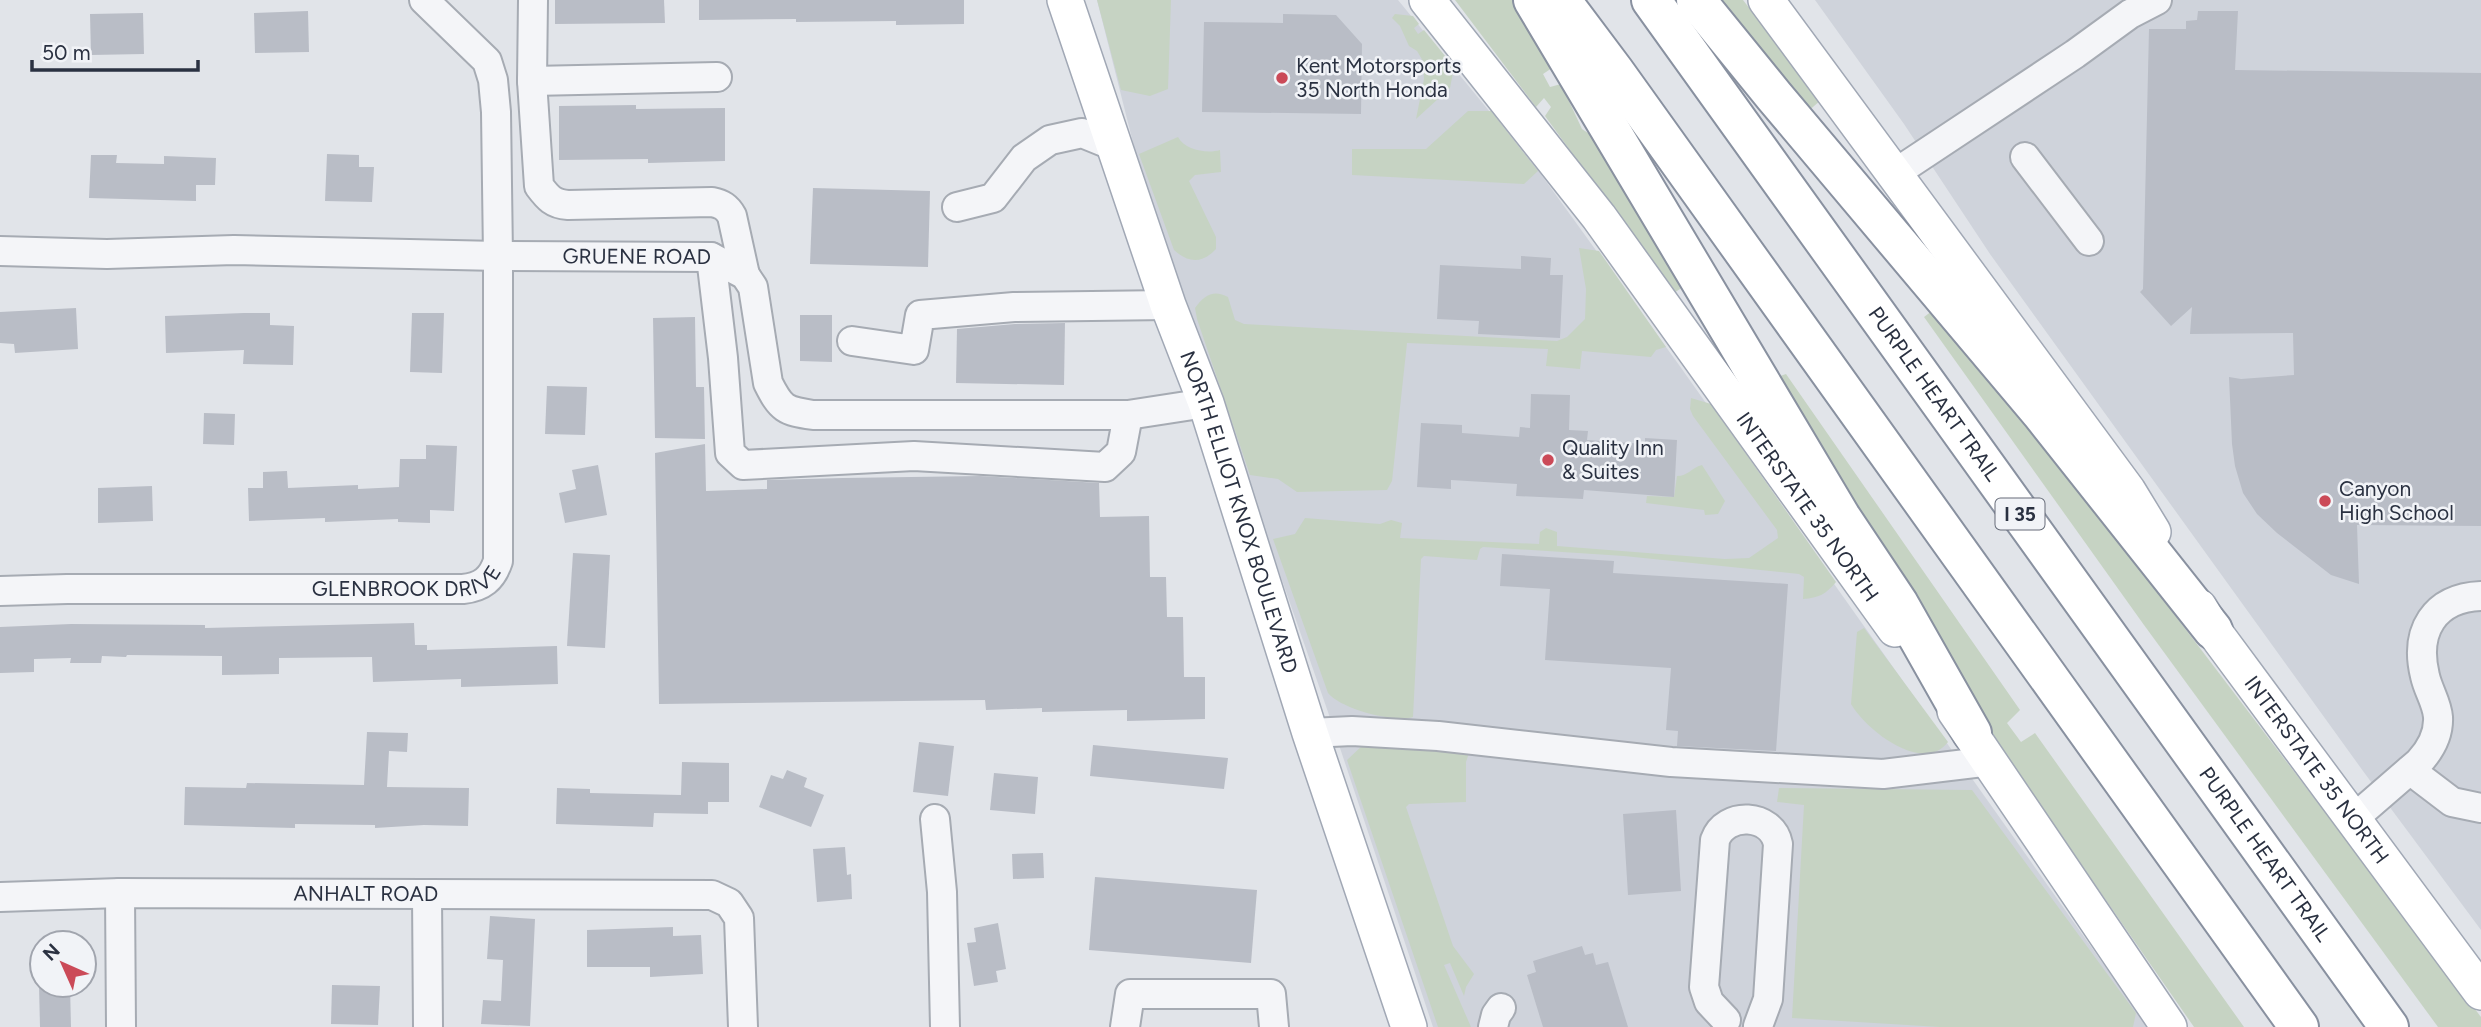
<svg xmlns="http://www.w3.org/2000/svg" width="2481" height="1027" viewBox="0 0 2481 1027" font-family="Figtree,sans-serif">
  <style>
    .built { fill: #cfd3db }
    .green { fill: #c6d3c3 }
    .building { fill: #b9bdc6 }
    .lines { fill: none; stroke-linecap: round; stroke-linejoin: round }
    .minor-casing { stroke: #a6abb3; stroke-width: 32 }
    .major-casing { stroke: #a1a8b5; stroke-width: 38 }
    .highway-casing { stroke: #8991a0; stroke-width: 42 }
    .minor { stroke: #f4f5f8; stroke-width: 28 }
    .major { stroke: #fff; stroke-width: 35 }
    .highway { stroke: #fff; stroke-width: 38 }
    .poi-dot { fill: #cb4a58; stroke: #f1f3f7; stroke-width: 2.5 }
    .labels { text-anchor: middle; stroke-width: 5; stroke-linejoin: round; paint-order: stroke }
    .shield { fill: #f1f3f7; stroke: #666b78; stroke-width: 2 }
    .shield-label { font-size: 19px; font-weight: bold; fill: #2a3141 }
    .poi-label { font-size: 21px; fill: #2a3141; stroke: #f1f3f7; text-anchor: start }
    .street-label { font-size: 21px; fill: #2a3141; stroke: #f1f3f7 }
  </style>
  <rect width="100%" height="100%" fill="#e1e4e9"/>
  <g class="built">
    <path d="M 1097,0 L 1398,0 L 1540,173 L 1679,365 L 2148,1027 L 1433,1027 L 1328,712 L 1143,182 Z"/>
    <path d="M 1815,0 L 2481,0 L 2481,930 L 2363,771 L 1990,254 L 1904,124 Z"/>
  </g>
  <g class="green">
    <path d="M 1097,0 L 1171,0 L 1168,89 L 1150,96 L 1121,90 Z"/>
    <path d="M 1455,0 L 1512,0 L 1552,68 L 1543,74 L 1550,87 L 1561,84 L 1582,129 L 1591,135 L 1686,285 L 1674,293 L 1545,116 L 1551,107 L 1544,98 L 1536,107 Z"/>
    <path d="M 1720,0 L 1743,0 L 1821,100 L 1806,113 Z"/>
    <path d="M 1395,14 L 1413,16 L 1419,24 L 1414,28 L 1418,34 L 1424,30 L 1454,67 L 1450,88 L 1416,119 L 1424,79 L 1423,61 L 1417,51 L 1409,46 L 1400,26 L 1392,18 Z"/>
    <path d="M 1468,111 L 1491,111 L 1538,171 L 1524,184 L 1352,175 L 1352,149 L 1426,149 Z"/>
    <path d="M 1178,137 C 1185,150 1207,154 1220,150 L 1221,172 L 1195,175 L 1189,181 L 1216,237 L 1216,249 C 1202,264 1188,263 1174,250 L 1139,154 Z"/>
    <path d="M 1579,248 L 1599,251 L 1666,347 L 1656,350 L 1651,357 L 1582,351 L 1580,369 L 1546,366 L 1548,349 L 1407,343 L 1392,481 L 1387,490 L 1297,492 L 1278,479 L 1250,475 L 1197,319 L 1195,308 C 1204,295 1214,289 1228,297 L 1235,320 L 1244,324 L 1557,341 L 1567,337 L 1585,319 L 1586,289 Z"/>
    <path d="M 1936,308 L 2043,442 L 2481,1017 L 2481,1027 L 2438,1027 L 2144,625 L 1924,317 Z"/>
    <path d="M 1786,374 L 2020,710 L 2007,723 L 2021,742 L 2035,733 L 2244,1027 L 2194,1027 L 1994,739 L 1888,559 L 1774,378 Z"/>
    <path d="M 1691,398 L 1711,404 L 1836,582 C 1826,594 1819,598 1803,599 L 1804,577 L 1799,574 L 1624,556 L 1483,547 L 1480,549 L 1477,560 L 1424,556 L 1421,559 L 1413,717 C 1394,723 1341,709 1328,693 L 1273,539 L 1295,534 L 1305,518 L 1380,524 L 1391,520 L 1402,523 L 1400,538 L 1539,544 L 1540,532 L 1546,528 L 1557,532 L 1557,546 L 1725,559 L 1749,558 L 1778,538 L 1777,530 L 1693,416 L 1690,409 Z"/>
    <path d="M 1702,465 L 1725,501 L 1718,514 L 1705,515 L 1704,510 L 1646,503 L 1647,496 L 1674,497 L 1677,476 C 1688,476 1691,468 1702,465 Z"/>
    <path d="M 1864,628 L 1948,742 C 1923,775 1866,730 1851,704 L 1857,632 Z"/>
    <path d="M 1363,745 L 1427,746 L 1469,753 L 1466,762 L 1466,802 L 1409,804 L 1406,807 L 1453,946 L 1474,974 L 1466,987 L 1464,996 L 1450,963 L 1444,965 L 1471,1027 L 1438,1027 L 1347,760 Z"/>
    <path d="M 1779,788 L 1972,790 L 2136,1013 L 2133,1027 L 1940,1027 L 1792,1018 L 1804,805 L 1777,802 Z"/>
  </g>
  <g class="building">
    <path d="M 555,0 L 664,0 L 665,23 L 555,24 Z"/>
    <path d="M 699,0 L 964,0 L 964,24 L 896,25 L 896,21 L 796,22 L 796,19 L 699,20 Z"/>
    <path d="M 308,11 L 309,52 L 255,53 L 254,13 Z"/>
    <path d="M 2198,11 L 2238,11 L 2235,70 L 2481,73 L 2481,526 L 2357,525 L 2359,584 L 2331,575 L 2277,533 L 2257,514 L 2243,493 L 2235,466 L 2232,444 L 2229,377 L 2241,379 L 2294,375 L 2293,333 L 2190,334 L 2192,307 L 2171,326 L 2140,292 L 2143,289 L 2149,29 L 2186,29 L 2186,21 L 2197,20 Z"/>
    <path d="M 143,13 L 144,54 L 91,55 L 90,14 Z"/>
    <path d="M 1283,14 L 1336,15 L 1362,44 L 1361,114 L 1202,112 L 1204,22 L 1283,23 Z"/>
    <path d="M 636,105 L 636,109 L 725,108 L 725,161 L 648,163 L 648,159 L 559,160 L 559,106 Z"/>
    <path d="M 327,154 L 359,155 L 359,167 L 374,167 L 372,202 L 325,201 Z"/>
    <path d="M 91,155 L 117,155 L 116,163 L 164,164 L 164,156 L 216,158 L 215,185 L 196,185 L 196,201 L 89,198 Z"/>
    <path d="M 813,188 L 930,191 L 928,267 L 810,264 Z"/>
    <path d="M 1521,256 L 1551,258 L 1550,275 L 1563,275 L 1560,338 L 1478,334 L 1479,321 L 1437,319 L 1440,265 L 1521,269 Z"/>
    <path d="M 76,308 L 78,349 L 15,353 L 14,344 L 0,343 L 0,312 Z"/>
    <path d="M 244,313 L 270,313 L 270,325 L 294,326 L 293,365 L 243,364 L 244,350 L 166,353 L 165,316 Z"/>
    <path d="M 412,313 L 444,313 L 442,373 L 410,372 Z"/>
    <path d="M 800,315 L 832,315 L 832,362 L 800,361 Z"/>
    <path d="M 695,317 L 696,387 L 704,387 L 705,439 L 655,438 L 653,318 Z"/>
    <path d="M 1065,323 L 1064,385 L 956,383 L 957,329 L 1015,324 Z"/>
    <path d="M 547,386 L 587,387 L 585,435 L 545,434 Z"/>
    <path d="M 1531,394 L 1570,395 L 1569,430 L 1588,431 L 1587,440 L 1645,444 L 1645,438 L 1677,440 L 1674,497 L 1584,490 L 1583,499 L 1516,496 L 1517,484 L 1451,480 L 1451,489 L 1417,487 L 1421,423 L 1462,425 L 1462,433 L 1519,437 L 1520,427 L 1530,428 Z"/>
    <path d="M 204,413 L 235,414 L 234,445 L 203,444 Z"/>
    <path d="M 705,444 L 706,491 L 767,489 L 767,480 L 843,478 L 980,476 L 1099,483 L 1100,517 L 1149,516 L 1150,577 L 1166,577 L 1167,617 L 1183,617 L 1184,677 L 1205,677 L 1205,719 L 1127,721 L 1127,710 L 1042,712 L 1042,708 L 986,710 L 985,700 L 659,704 L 655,453 Z"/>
    <path d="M 426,445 L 457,446 L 454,511 L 430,510 L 430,523 L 398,522 L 398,519 L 325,522 L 325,518 L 249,521 L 248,488 L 263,488 L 263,472 L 287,471 L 288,488 L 358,485 L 358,489 L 399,487 L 400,459 L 426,459 Z"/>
    <path d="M 598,465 L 607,515 L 565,523 L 559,493 L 576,489 L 572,470 Z"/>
    <path d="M 152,486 L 153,521 L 98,523 L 98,488 Z"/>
    <path d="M 573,553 L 610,555 L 605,648 L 567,646 Z"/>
    <path d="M 1502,554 L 1614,561 L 1613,573 L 1788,584 L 1776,751 L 1677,746 L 1678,731 L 1666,730 L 1671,668 L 1545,660 L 1550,589 L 1500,586 Z"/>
    <path d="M 414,623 L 415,645 L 427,645 L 427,650 L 557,646 L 558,684 L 461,687 L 461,679 L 373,682 L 372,657 L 279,658 L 279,674 L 222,675 L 222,656 L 127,655 L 126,657 L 102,656 L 101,663 L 70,663 L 71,658 L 34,659 L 34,672 L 0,673 L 0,627 L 71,624 L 205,625 L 205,628 Z"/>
    <path d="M 367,732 L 408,733 L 407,752 L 389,751 L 387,787 L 469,788 L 468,826 L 424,825 L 375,828 L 375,825 L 295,824 L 295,828 L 184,825 L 185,787 L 246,788 L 247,783 L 364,785 Z"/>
    <path d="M 919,742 L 954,746 L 948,796 L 913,792 Z"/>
    <path d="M 1093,745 L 1228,758 L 1224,789 L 1090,776 Z"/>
    <path d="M 682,762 L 729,763 L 729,802 L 708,802 L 708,814 L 654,813 L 653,827 L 556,824 L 557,788 L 590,789 L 590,793 L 681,795 Z"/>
    <path d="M 787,770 L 807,778 L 804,787 L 824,795 L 811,827 L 759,807 L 771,775 L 783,779 Z"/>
    <path d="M 994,773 L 1038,777 L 1035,814 L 990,810 Z"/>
    <path d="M 1676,810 L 1681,891 L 1628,895 L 1623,814 Z"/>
    <path d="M 845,847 L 847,875 L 851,874 L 852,899 L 817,902 L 813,849 Z"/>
    <path d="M 1043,853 L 1044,878 L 1013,879 L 1012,854 Z"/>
    <path d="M 1095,877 L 1257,890 L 1251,963 L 1089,950 Z"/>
    <path d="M 490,916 L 535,919 L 530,1026 L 481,1024 L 483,1000 L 501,1001 L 503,960 L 487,959 Z"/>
    <path d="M 998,923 L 1006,969 L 996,971 L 998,982 L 974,986 L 967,943 L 976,942 L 974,928 Z"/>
    <path d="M 673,927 L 673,936 L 701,935 L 703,974 L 650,977 L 650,967 L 587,967 L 587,930 Z"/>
    <path d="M 1582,946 L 1585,955 L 1593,953 L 1596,965 L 1608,962 L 1628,1027 L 1543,1027 L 1527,975 L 1536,972 L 1533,961 Z"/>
    <path d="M 39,985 L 70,985 L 71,1027 L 40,1027 Z"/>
    <path d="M 332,985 L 380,986 L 378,1025 L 331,1024 Z"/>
  </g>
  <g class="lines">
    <defs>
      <g id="minor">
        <path d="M 533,0 L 532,81 L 539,186 C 548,198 553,204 568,205 L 712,202 C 722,204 727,207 732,216 L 745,275"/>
        <path d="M 532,81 L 717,77"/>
        <path d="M 2025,157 L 2089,241"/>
        <path d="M 1894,174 L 2075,54 L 2130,14 L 2157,0"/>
        <path d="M 957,207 L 993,198 L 1024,158 L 1050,140 L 1082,133 L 1114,146"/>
        <path id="s1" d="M 0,251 L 107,254 L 234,250 L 498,256 L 711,257 L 745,275 L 753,287 L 768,383 C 781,409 785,411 813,415 L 1128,415 L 1206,403"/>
        <path d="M 711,257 L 723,358 L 730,453 L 743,465 L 914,456 L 1105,467 L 1121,452 L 1128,415"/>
        <path d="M 852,341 L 914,350 L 920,315 L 1014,307 L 1168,305"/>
        <path id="s2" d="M 0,591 L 67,589 L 463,589 C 482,587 492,579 498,561 L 498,256 L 496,112 L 493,80 L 487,61 L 424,0"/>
        <path d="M 1310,733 L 1352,731 L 1438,736 L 1671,762 L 1883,774 L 1991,761"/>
        <path d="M 2410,770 L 2452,802 L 2481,808"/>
        <path d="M 935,819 L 942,892 L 945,1027"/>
        <path d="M 2352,820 L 2419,762 C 2431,749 2439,735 2438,717 C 2437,703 2428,690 2425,676 C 2414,631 2434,598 2481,596"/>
        <path d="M 120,893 L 121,1027"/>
        <path d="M 427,895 L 428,1027"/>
        <path id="s3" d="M 0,897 L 120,893 L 712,895 L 729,903 L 739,918 L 743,1027"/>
        <path d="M 1726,1020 L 1709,1002 L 1704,987 L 1715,840 C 1725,811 1772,813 1778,844 L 1768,999 L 1758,1026"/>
        <path d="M 1125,1027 L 1130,994 L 1271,994 L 1274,1027"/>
        <path d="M 1493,1027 L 1496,1015 L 1501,1008"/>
      </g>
      <g id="major">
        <path id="s4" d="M 1065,0 L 1168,305 L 1206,403 L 1310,733 L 1409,1027"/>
        <path id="s5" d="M 1427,0 L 1599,217 L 1895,629"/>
        <path d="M 1766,0 L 2128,491 L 2153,532"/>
        <path id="s6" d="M 2199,607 L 2213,630 L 2481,992"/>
        <path d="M 1955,711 L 2169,1027"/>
      </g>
      <g id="highway">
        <path d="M 1533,0 L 1841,517 L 1899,604 L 1972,733"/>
        <path d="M 1561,0 L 1615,72 L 2299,1027"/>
        <path id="s7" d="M 1651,0 L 2389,1027"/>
        <path d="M 1696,0 L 1774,96 L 2041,413 L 2213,630"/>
      </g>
    </defs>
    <use href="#minor" class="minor-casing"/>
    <use href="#major" class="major-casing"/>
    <use href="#highway" class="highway-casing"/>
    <use href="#minor" class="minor"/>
    <use href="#major" class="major"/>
    <use href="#highway" class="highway"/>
  </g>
  <g class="poi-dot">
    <circle cx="1282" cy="78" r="7"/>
    <circle cx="1548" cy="460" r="7"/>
    <circle cx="2325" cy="501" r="7"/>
  </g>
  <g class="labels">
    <rect class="shield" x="1995.5" y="498.5" width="49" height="31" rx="5"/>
    <g class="shield-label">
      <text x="2020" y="521">I 35</text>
    </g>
    <g class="poi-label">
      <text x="1296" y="73">Kent Motorsports<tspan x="1296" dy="24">35 North Honda</tspan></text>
      <text x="1562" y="455">Quality Inn<tspan x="1562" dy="24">&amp; Suites</tspan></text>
      <text x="2339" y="496">Canyon<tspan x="2339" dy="24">High School</tspan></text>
    </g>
    <g class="street-label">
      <text dy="7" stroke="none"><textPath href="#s1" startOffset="637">GRUENE ROAD</textPath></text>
      <text dy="7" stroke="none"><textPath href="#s7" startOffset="485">PURPLE HEART TRAIL</textPath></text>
      <text dy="7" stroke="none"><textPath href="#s5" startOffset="634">INTERSTATE 35 NORTH</textPath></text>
      <text dy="7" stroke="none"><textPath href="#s4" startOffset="541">NORTH ELLIOT KNOX BOULEVARD</textPath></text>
      <text dy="7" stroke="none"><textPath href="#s2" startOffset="408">GLENBROOK DRIVE</textPath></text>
      <text dy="7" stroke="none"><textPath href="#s6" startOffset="201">INTERSTATE 35 NORTH</textPath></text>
      <text dy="7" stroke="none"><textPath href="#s7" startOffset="1052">PURPLE HEART TRAIL</textPath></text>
      <text dy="7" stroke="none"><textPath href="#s3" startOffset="366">ANHALT ROAD</textPath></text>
    </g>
  </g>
  <g transform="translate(63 964) rotate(315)"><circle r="33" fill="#f1f3f7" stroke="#a1a5ae" stroke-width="2"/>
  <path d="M0-5L12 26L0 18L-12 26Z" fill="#cb4a58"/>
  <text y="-10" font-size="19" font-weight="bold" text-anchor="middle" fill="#2a3141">N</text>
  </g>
  <path d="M32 60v10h166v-10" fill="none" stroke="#2a3141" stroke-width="3.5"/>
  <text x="42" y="60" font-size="21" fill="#2a3141" stroke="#f1f3f7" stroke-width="5" paint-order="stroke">50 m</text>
</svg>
